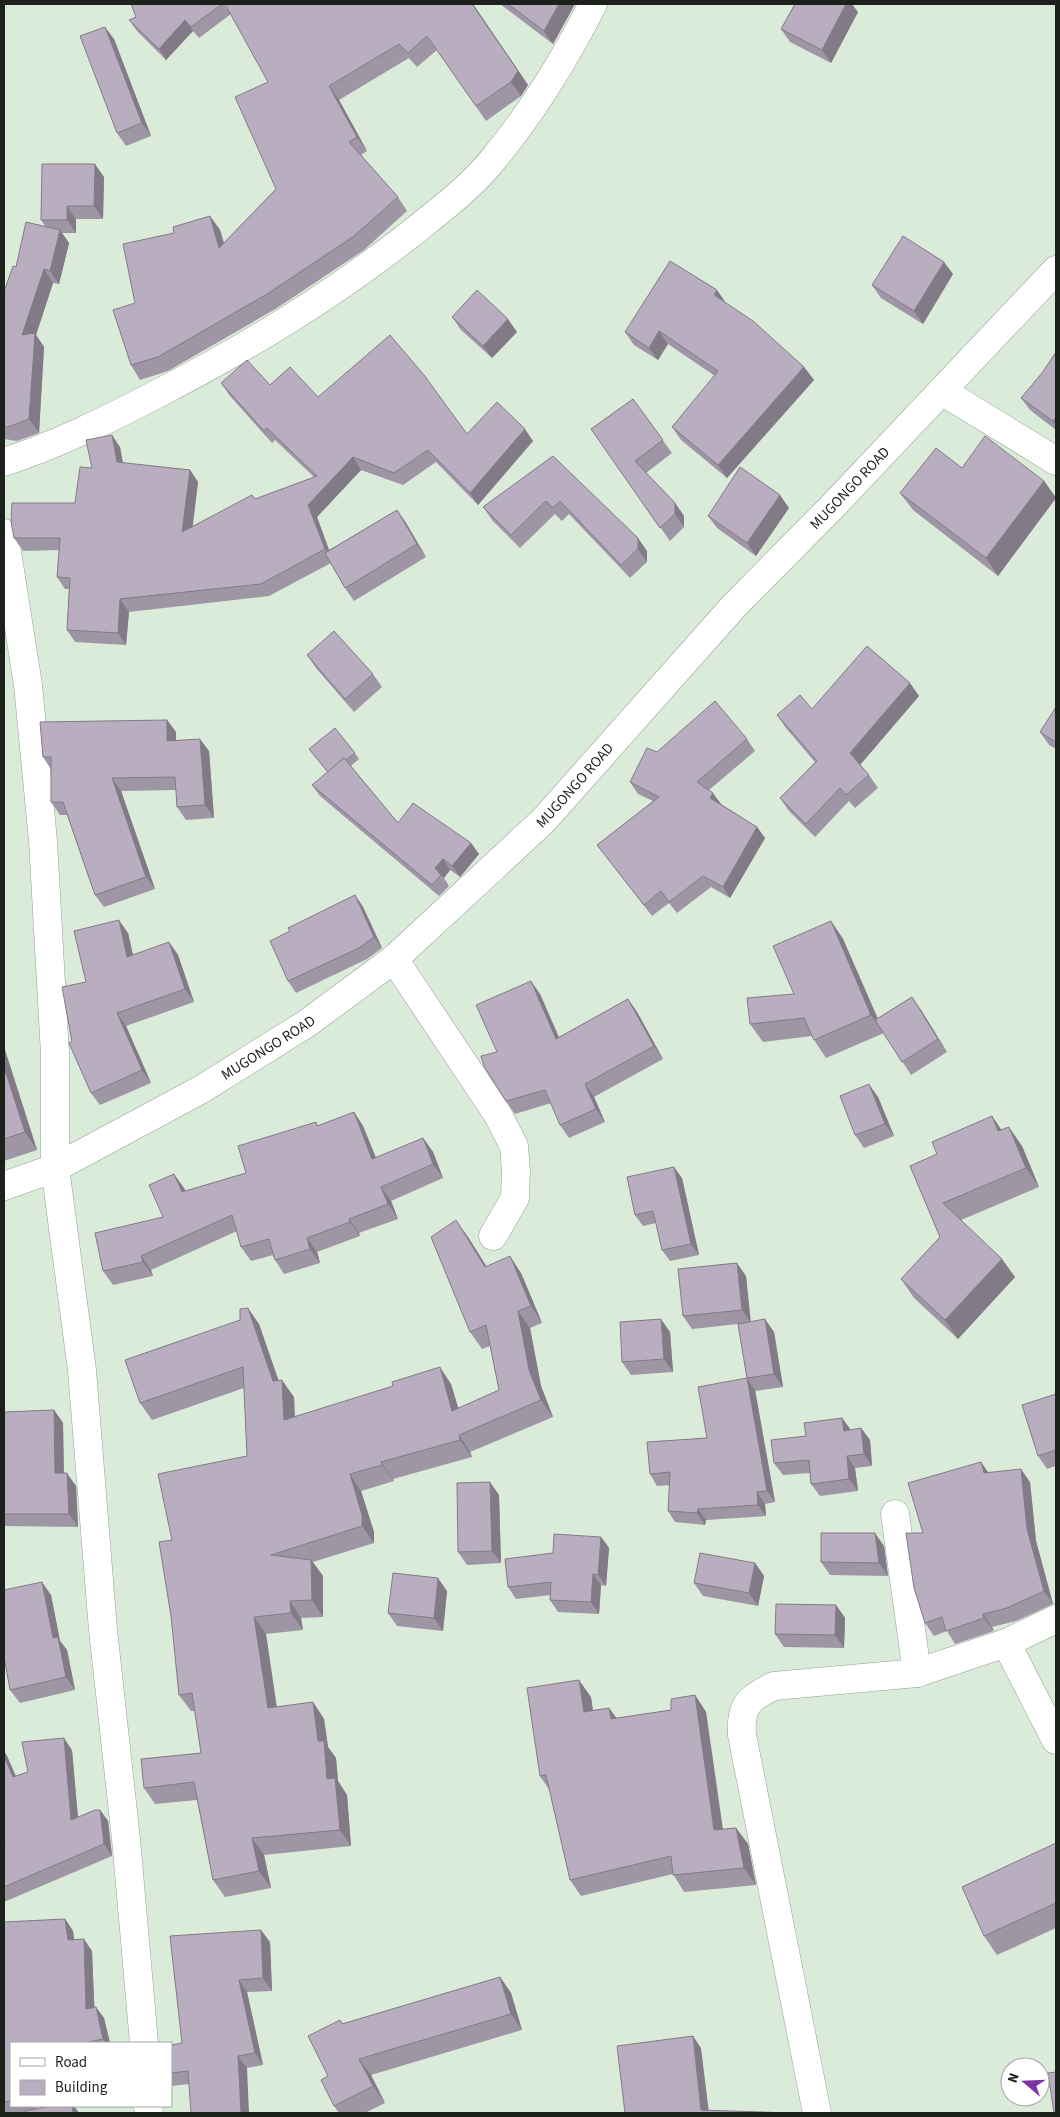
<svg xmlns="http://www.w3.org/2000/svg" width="1060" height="2117" viewBox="0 0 1060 2117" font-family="'Source Sans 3',sans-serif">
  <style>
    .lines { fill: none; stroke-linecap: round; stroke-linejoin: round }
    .minor-casing { stroke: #93a292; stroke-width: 29 }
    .tertiary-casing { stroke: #93a292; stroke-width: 29 }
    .minor { stroke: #fff; stroke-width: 28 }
    .tertiary { stroke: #fff; stroke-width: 28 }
    .wall { fill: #9f96a5 }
    .shaded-wall { fill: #827a86 }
    .building { fill: #b9aec0; stroke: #827a86 }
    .labels { text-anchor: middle; stroke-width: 4; stroke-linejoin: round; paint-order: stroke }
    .street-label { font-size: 15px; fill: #1c211c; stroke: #fff }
  </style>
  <rect width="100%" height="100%" fill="#dbebda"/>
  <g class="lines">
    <defs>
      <g id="minor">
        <path d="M 942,391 L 1056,461"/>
        <path d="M 4,462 C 56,445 105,421 155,395 C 243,350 330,297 408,236 C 439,211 472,187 496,156 C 533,111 567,55 593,4"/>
        <path d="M 4,533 L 28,685 L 43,841 L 55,1054 L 55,1168 L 82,1370 L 103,1630 L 126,1839 L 144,2043"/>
        <path d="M 394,959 L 498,1115 L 514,1146 L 516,1171 L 515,1198 L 493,1236"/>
        <path d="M 895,1514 L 917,1673"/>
        <path d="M 1006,1643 L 1056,1740"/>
        <path d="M 148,2106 L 149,2113"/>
        <path d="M 817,2113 L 742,1735 C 740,1706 748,1698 774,1686 L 917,1673 L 1006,1643 L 1056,1619"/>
      </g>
      <g id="tertiary">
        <path id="s1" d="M 4,1186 L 55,1168 L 202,1089 L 306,1024 L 394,959 L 543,821 L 734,606 L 830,509 L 1056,270"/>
      </g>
    </defs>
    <use href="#minor" class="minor-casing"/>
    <use href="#tertiary" class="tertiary-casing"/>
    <use href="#minor" class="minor"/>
    <use href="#tertiary" class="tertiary"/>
  </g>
  <g class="wall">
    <path d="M 131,4 L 224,4 L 227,9 L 473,4 L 528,85 L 521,96 L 486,121 L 437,50 L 417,67 L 409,58 L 339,100 L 367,151 L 361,155 L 398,197 L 407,211 L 364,250 L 277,308 L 168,371 L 140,380 L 131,365 L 135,303 L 174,233 L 210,216 L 220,230 L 224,243 L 276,189 L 268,82 L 231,14 L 199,38 L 193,31 L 166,60 L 137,31 L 129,20 L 136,17 Z"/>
    <path d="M 500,4 L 575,4 L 553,44 Z"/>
    <path d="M 858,12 L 831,63 L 790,42 L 781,29 Z"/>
    <path d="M 114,39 L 151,136 L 126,146 L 117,133 Z"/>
    <path d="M 104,177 L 103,219 L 76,219 L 76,233 L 62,233 L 69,243 L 59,284 L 53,283 L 36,335 L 44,347 L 39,433 L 17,441 L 4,439 L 4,288 L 5,289 L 16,267 L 45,226 L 41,220 Z"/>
    <path d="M 953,274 L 923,324 L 881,298 L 872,285 Z"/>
    <path d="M 725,302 L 804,367 L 814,380 L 727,478 L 681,440 L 672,427 L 715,376 L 668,344 L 658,360 L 634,345 L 625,332 Z"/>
    <path d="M 452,317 L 517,332 L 492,358 L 461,330 Z"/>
    <path d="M 1056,352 L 1056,430 L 1030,410 L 1021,398 L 1042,373 Z"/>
    <path d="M 221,383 L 270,385 L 467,434 L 533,441 L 478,505 L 436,462 L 403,485 L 361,470 L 317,517 L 329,550 L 397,510 L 406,523 L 426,557 L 354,601 L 345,588 L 331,563 L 269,596 L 129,612 L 126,645 L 75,642 L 67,630 L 69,589 L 65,589 L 57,577 L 59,550 L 23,551 L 14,538 L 75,503 L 92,468 L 120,447 L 123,463 L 190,470 L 198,482 L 193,526 L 255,499 L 314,477 L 275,440 L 272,443 L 230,396 Z"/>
    <path d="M 633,399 L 672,453 L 646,473 L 675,503 L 684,516 L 684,527 L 670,541 L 591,429 Z"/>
    <path d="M 553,456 L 647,551 L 647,562 L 630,578 L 569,514 L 562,521 L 555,514 L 520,548 L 492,520 L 483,507 Z"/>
    <path d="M 962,468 L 1044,481 L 1056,498 L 998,576 L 913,510 L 900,493 Z"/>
    <path d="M 789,508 L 756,556 L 717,528 L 708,516 Z"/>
    <path d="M 307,655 L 373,674 L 382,687 L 354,712 L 316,668 Z"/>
    <path d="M 919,696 L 860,765 L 869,775 L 878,788 L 855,808 L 849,801 L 815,837 L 789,811 L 780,798 L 815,762 L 786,728 L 777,715 L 812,709 Z"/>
    <path d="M 1056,707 L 1056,749 L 1049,745 L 1040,732 Z"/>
    <path d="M 167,720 L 176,732 L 176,741 L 209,751 L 214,818 L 186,820 L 177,807 L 176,790 L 121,791 L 155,889 L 104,907 L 95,895 L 67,815 L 60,815 L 51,802 L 51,769 L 43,757 Z"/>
    <path d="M 747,739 L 755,751 L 709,790 L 721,804 L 757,827 L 765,838 L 730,898 L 711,887 L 677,913 L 669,903 L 652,916 L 597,845 L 653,801 L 638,794 L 630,782 L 657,752 Z"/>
    <path d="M 309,749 L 355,753 L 359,759 L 351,766 L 398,823 L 471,843 L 479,854 L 460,877 L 450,870 L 444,878 L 449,886 L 439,896 L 320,796 L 312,785 L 328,773 Z"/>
    <path d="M 355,895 L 363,907 L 382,948 L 367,959 L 296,993 L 288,981 L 290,931 Z"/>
    <path d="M 831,921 L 843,939 L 878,1019 L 921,1010 L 947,1052 L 911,1075 L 884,1033 L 826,1058 L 814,1040 L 812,1036 L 763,1042 L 750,1024 L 794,994 Z"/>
    <path d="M 128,933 L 133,955 L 169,942 L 178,955 L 194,1002 L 126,1026 L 151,1083 L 100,1105 L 91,1093 L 72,1041 L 86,982 Z"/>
    <path d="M 540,994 L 559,1037 L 628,999 L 637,1012 L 663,1059 L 594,1097 L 605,1122 L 569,1138 L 560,1125 L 551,1103 L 515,1114 L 506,1101 L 497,1052 Z"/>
    <path d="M 4,1047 L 37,1150 L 4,1161 Z"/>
    <path d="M 878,1097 L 894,1136 L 864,1148 L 855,1135 Z"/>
    <path d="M 354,1112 L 363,1126 L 376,1158 L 423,1138 L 433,1152 L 443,1178 L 391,1201 L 398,1219 L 359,1233 L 360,1236 L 317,1252 L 320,1263 L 284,1274 L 275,1260 L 273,1255 L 251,1261 L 241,1247 L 237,1231 L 151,1270 L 153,1276 L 113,1285 L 103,1271 L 163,1217 L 184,1188 L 185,1191 L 246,1173 L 318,1126 Z"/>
    <path d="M 1001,1130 L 1022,1146 L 1039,1187 L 961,1220 L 1015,1277 L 958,1339 L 914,1298 L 901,1279 L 940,1237 L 910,1166 Z"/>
    <path d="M 682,1178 L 699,1255 L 670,1261 L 662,1250 L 656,1223 L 643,1226 L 635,1215 Z"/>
    <path d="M 468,1237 L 486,1266 L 521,1273 L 542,1323 L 530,1328 L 541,1386 L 553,1417 L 470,1452 L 472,1457 L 393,1479 L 394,1481 L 361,1491 L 374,1532 L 374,1543 L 313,1562 L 323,1576 L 323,1617 L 301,1618 L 303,1630 L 266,1634 L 277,1707 L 313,1702 L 324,1719 L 328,1747 L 336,1758 L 338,1781 L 347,1795 L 351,1846 L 264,1855 L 271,1888 L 225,1897 L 213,1880 L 197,1800 L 155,1804 L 144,1788 L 201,1753 L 195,1711 L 191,1711 L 179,1695 L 172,1540 L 247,1456 L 244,1388 L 152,1420 L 140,1403 L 259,1324 L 278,1381 L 294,1397 L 295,1416 L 451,1384 L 458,1408 L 499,1390 L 490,1346 L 482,1349 L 470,1332 Z"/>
    <path d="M 746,1276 L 750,1322 L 774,1332 L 783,1387 L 756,1391 L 755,1390 L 775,1502 L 765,1504 L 766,1516 L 706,1520 L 705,1525 L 675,1522 L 668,1511 L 670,1485 L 657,1486 L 650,1474 L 707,1438 L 747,1378 L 738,1324 L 692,1329 L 683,1316 Z"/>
    <path d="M 670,1332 L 673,1372 L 631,1375 L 622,1362 Z"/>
    <path d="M 1056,1394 L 1056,1466 L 1047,1469 L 1038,1456 Z"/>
    <path d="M 54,1410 L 63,1423 L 64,1473 L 76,1486 L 78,1527 L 4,1526 L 4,1412 Z"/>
    <path d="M 842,1418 L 850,1430 L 861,1428 L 870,1440 L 872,1466 L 855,1468 L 858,1491 L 820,1496 L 811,1484 L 810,1473 L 783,1475 L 774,1463 L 806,1436 Z"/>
    <path d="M 981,1462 L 988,1473 L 1030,1482 L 1036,1541 L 1053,1604 L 1016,1621 L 992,1627 L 994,1631 L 955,1644 L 947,1631 L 934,1636 L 925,1623 L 923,1533 Z"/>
    <path d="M 499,1495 L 501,1563 L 467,1565 L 458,1552 Z"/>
    <path d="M 601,1537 L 609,1548 L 606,1586 L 601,1585 L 599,1614 L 558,1612 L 550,1600 L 551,1595 L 516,1599 L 508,1587 L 553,1553 Z"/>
    <path d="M 884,1546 L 888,1576 L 830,1575 L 821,1562 Z"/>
    <path d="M 755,1563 L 764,1576 L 758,1606 L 703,1596 L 694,1583 Z"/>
    <path d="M 447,1591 L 443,1631 L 397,1626 L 388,1613 Z"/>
    <path d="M 51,1595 L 60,1641 L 67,1650 L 75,1690 L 20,1703 L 10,1690 Z"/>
    <path d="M 836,1605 L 845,1618 L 844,1648 L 784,1647 L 775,1634 Z"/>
    <path d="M 695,1695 L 706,1712 L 723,1829 L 736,1828 L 748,1844 L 756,1885 L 684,1892 L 673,1874 L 581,1896 L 570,1880 L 550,1791 L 540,1776 L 591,1697 L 593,1710 L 609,1708 L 616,1718 L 671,1710 Z"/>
    <path d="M 72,1750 L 78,1817 L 100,1810 L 108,1821 L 112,1856 L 4,1902 L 4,1846 L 5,1846 L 4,1838 L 4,1751 L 7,1756 L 16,1776 L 28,1772 Z"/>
    <path d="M 1056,1843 L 1056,1928 L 997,1955 L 984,1936 Z"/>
    <path d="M 65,1919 L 73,1931 L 74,1940 L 92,1951 L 94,2007 L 104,2018 L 110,2043 L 11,2043 L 11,2106 L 36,2106 L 36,2109 L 51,2106 L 74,2106 L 79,2113 L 26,2113 L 26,2112 L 15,2113 L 4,2113 L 4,1922 Z"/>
    <path d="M 270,1942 L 272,1991 L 247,1992 L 263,2065 L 247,2068 L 189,2084 L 171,2086 L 171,2045 L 182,2043 Z"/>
    <path d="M 500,1977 L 511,1993 L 522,2030 L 371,2075 L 385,2103 L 365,2113 L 339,2113 L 334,2106 L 328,2076 L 340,2020 L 342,2024 Z"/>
  </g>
  <g class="shaded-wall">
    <path d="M 473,4 L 528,85 L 521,96 L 511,82 Z"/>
    <path d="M 559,4 L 575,4 L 553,44 L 544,31 Z"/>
    <path d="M 846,4 L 852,4 L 858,12 L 831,63 L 822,50 Z"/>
    <path d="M 185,20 L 193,31 L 166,60 L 159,49 Z"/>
    <path d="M 105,27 L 114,39 L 151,136 L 142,123 Z"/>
    <path d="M 329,86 L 339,100 L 367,151 L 357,137 Z"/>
    <path d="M 95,164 L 104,177 L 103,219 L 94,206 Z"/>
    <path d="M 67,206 L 76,219 L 76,233 L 67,220 Z"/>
    <path d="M 210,216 L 220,230 L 229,262 L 219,248 Z"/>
    <path d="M 60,230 L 69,243 L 59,284 L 50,271 Z"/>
    <path d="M 944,262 L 953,274 L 923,324 L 914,311 Z"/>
    <path d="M 44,269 L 53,283 L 36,335 L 44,347 L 39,433 L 29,419 L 22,335 Z"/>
    <path d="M 717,290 L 726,303 L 714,295 Z"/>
    <path d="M 508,319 L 517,332 L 492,358 L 483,346 Z"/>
    <path d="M 659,331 L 668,344 L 658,360 L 649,348 Z"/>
    <path d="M 804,367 L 814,380 L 727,478 L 718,465 Z"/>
    <path d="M 1056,417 L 1056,426 L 1053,421 Z"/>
    <path d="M 525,429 L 533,441 L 478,505 L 470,493 Z"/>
    <path d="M 112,435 L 120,447 L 125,475 L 117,462 Z"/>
    <path d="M 353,457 L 361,470 L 317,517 L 333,561 L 325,549 L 308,505 Z"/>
    <path d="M 190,470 L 198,482 L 190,544 L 182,532 Z"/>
    <path d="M 1044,481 L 1056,498 L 998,576 L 986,558 Z"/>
    <path d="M 780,495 L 789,508 L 756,556 L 747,543 Z"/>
    <path d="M 675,503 L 684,516 L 684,527 L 675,514 Z"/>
    <path d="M 397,510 L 406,523 L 426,557 L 417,544 Z"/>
    <path d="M 638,538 L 647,551 L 647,562 L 638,549 Z"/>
    <path d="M 120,599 L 129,612 L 126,645 L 118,633 Z"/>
    <path d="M 910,683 L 919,696 L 859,766 L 850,753 Z"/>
    <path d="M 167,720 L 176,732 L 176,754 L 167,741 Z"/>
    <path d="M 200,739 L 209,751 L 214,818 L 205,805 Z"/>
    <path d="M 112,778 L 121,791 L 155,889 L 146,877 Z"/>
    <path d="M 713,793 L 721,804 L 718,809 L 710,798 Z"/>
    <path d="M 757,827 L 765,838 L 730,898 L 723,887 Z"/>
    <path d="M 471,843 L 479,854 L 460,877 L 452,866 Z"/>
    <path d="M 443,859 L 450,870 L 444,878 L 435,868 Z"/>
    <path d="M 355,895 L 363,907 L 382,948 L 374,937 Z"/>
    <path d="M 119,920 L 128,933 L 136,969 L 127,957 Z"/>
    <path d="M 831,921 L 843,939 L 884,1033 L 871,1015 Z"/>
    <path d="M 169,942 L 178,955 L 194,1002 L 185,989 Z"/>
    <path d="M 531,981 L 540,994 L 565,1052 L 556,1039 Z"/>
    <path d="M 912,997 L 921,1010 L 947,1052 L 938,1039 Z"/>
    <path d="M 628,999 L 637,1012 L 663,1059 L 654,1046 Z"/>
    <path d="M 117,1013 L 126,1026 L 151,1083 L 142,1070 Z"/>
    <path d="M 4,1047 L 37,1150 L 25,1132 L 4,1067 Z"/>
    <path d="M 585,1084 L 594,1097 L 605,1122 L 596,1109 Z"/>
    <path d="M 869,1084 L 878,1097 L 894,1136 L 885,1124 Z"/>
    <path d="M 354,1112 L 363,1126 L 382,1173 L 372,1159 Z"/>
    <path d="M 992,1116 L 1005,1135 L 998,1131 Z"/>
    <path d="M 1009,1127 L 1022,1146 L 1039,1187 L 1026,1168 Z"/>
    <path d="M 423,1138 L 433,1152 L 443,1178 L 433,1164 Z"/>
    <path d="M 674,1167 L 682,1178 L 699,1255 L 691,1244 Z"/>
    <path d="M 174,1174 L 184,1188 L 192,1206 L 182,1192 Z"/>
    <path d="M 381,1187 L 391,1201 L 398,1219 L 388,1204 Z"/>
    <path d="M 349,1219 L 359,1233 L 360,1236 L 350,1222 Z"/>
    <path d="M 456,1220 L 468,1237 L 497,1283 L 485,1267 Z"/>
    <path d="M 307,1238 L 317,1252 L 320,1263 L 310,1249 Z"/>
    <path d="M 141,1256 L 151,1270 L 153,1276 L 143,1262 Z"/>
    <path d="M 510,1256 L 521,1273 L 542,1323 L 531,1306 Z"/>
    <path d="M 1002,1259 L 1015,1277 L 958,1339 L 945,1320 Z"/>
    <path d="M 737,1263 L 746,1276 L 751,1323 L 742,1310 Z"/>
    <path d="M 248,1308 L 259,1324 L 283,1393 L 282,1380 L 294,1397 L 295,1436 L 284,1420 L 273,1381 Z"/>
    <path d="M 518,1311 L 530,1328 L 541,1386 L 553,1417 L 541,1400 L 529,1370 Z"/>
    <path d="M 661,1319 L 670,1332 L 673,1372 L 664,1359 Z"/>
    <path d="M 765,1319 L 774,1332 L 783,1387 L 774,1374 Z"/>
    <path d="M 440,1367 L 451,1384 L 464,1427 L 452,1411 Z"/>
    <path d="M 747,1379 L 755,1390 L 775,1502 L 767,1491 Z"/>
    <path d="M 54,1410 L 63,1423 L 64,1486 L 55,1473 Z"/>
    <path d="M 842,1418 L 851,1430 L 844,1431 Z"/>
    <path d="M 861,1428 L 870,1440 L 872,1466 L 864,1454 Z"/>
    <path d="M 459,1435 L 470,1452 L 472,1457 L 460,1440 Z"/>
    <path d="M 847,1456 L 855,1468 L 858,1491 L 849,1479 Z"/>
    <path d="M 381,1462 L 393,1479 L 394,1481 L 382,1465 Z"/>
    <path d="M 981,1462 L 990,1475 L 984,1473 Z"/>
    <path d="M 1021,1469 L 1030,1482 L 1036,1541 L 1053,1604 L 1044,1591 L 1027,1529 Z"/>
    <path d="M 67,1473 L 76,1486 L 78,1527 L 69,1514 Z"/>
    <path d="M 350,1474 L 361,1491 L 374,1532 L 374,1543 L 362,1526 Z"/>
    <path d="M 490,1482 L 499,1495 L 501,1563 L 492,1551 Z"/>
    <path d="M 757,1492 L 765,1504 L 766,1516 L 758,1505 Z"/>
    <path d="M 698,1509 L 706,1520 L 705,1525 L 697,1513 Z"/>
    <path d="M 875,1533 L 884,1546 L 888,1576 L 879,1563 Z"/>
    <path d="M 601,1537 L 609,1548 L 606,1586 L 598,1575 Z"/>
    <path d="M 311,1560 L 323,1576 L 323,1617 L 312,1600 Z"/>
    <path d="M 755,1563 L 764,1576 L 758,1606 L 749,1593 Z"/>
    <path d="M 593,1574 L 601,1585 L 599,1614 L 591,1602 Z"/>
    <path d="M 438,1578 L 447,1591 L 443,1631 L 434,1618 Z"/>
    <path d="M 42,1582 L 51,1595 L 60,1641 L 67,1650 L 75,1690 L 66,1677 L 53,1638 Z"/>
    <path d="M 290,1601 L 301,1618 L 303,1630 L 291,1613 Z"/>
    <path d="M 836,1605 L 845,1618 L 844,1648 L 835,1635 Z"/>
    <path d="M 983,1614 L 992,1627 L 994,1631 L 984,1618 Z"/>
    <path d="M 254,1617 L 266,1634 L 279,1725 L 268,1708 Z"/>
    <path d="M 579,1680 L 591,1697 L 595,1728 L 584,1712 Z"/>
    <path d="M 695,1695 L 706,1712 L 725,1846 L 714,1830 Z"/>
    <path d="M 313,1702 L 324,1719 L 328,1747 L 336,1758 L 338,1781 L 347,1795 L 351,1846 L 340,1830 L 318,1741 Z"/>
    <path d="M 609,1708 L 621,1724 L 611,1719 Z"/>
    <path d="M 64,1738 L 72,1750 L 79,1831 L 71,1820 Z"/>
    <path d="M 4,1751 L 7,1756 L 21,1789 L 13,1777 L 4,1756 Z"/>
    <path d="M 100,1810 L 108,1821 L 112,1856 L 104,1844 Z"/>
    <path d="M 736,1828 L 748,1844 L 756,1885 L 744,1868 Z"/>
    <path d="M 252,1838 L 264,1855 L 271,1888 L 259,1871 Z"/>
    <path d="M 65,1919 L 73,1931 L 76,1952 L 68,1940 Z"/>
    <path d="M 261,1930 L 270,1942 L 272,1991 L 263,1978 Z"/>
    <path d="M 84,1939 L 92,1951 L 95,2021 L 86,2009 Z"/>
    <path d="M 500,1977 L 511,1993 L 522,2030 L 511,2014 Z"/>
    <path d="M 239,1980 L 247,1992 L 263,2065 L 255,2053 Z"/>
    <path d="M 96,2007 L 104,2018 L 110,2043 L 106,2043 L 103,2039 Z"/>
    <path d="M 693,2036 L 701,2048 L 709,2113 L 701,2110 Z"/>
    <path d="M 238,2056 L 247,2068 L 249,2113 L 241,2113 Z"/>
    <path d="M 359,2059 L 371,2075 L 385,2103 L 373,2086 Z"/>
    <path d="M 72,2106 L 74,2106 L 79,2113 L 73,2113 Z"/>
  </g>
  <g class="building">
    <path d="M 131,4 L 222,4 L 191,27 L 185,20 L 159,49 L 129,20 L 136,17 Z"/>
    <path d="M 225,4 L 472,4 L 518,71 L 511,82 L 476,106 L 427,36 L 408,53 L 399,44 L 329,86 L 357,137 L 349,142 L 398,197 L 354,236 L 267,294 L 158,357 L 131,365 L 113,310 L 135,303 L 123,244 L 174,233 L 173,227 L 210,216 L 219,248 L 276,189 L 235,97 L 268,82 Z"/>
    <path d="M 508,4 L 559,4 L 544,31 Z"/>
    <path d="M 795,4 L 846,4 L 822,50 L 781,29 Z"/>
    <path d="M 105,27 L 142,123 L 117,133 L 80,36 Z"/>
    <path d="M 42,164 L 95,164 L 94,206 L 67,206 L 67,220 L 41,220 Z"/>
    <path d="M 26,222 L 60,230 L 50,271 L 44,269 L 22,335 L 35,333 L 29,419 L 8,427 L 4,427 L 4,288 L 5,289 L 13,266 L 16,267 Z"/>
    <path d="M 903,236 L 944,262 L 914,311 L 872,285 Z"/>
    <path d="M 670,261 L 717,290 L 714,295 L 753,321 L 804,367 L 718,465 L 672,427 L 718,371 L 659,331 L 649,348 L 625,332 Z"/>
    <path d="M 477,290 L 508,319 L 483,346 L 452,317 Z"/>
    <path d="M 390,335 L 424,375 L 467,434 L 497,402 L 525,429 L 470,493 L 428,450 L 394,473 L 353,457 L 308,505 L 325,549 L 261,584 L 120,599 L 118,633 L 67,630 L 70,578 L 57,577 L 60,538 L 14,538 L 11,522 L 12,503 L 75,503 L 80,467 L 92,468 L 86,440 L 112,435 L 117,462 L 190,470 L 182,532 L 252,495 L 255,499 L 317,476 L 267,428 L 264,431 L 221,383 L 247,360 L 270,385 L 290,367 L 318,397 Z"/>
    <path d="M 1056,352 L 1056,417 L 1053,421 L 1021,398 L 1042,373 Z"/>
    <path d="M 633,399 L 663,440 L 635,461 L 675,503 L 675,514 L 660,528 L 591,429 Z"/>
    <path d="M 985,436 L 1044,481 L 986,558 L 900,493 L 936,448 L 962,468 Z"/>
    <path d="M 553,456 L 638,538 L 638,549 L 621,565 L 560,501 L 553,508 L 546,501 L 511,535 L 483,507 Z"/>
    <path d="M 740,467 L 780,495 L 747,543 L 708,516 Z"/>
    <path d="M 397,510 L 417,544 L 345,588 L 325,553 Z"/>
    <path d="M 334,631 L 373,674 L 345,699 L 307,655 Z"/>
    <path d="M 867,646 L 910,683 L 850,753 L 869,775 L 846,795 L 840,788 L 806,824 L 780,798 L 817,761 L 777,715 L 800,695 L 812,709 Z"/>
    <path d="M 715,701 L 747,739 L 697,782 L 713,793 L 710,798 L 757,827 L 723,887 L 703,876 L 669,902 L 661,891 L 644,905 L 597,845 L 659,797 L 630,782 L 647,748 L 657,752 Z"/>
    <path d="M 1056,707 L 1056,742 L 1040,732 Z"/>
    <path d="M 167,720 L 167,741 L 200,739 L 205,805 L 177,807 L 175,777 L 112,778 L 146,877 L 95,895 L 63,802 L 51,802 L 51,757 L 43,757 L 40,722 Z"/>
    <path d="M 335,728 L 355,753 L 346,760 L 344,758 L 328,772 L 309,749 Z"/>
    <path d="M 344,758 L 398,823 L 413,803 L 471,843 L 452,866 L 443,859 L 435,868 L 441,875 L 432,885 L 312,785 Z"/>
    <path d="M 355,895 L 374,937 L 359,948 L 288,981 L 270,941 L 290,931 L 288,928 Z"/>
    <path d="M 119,920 L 127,957 L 169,942 L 185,989 L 117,1013 L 142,1070 L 91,1093 L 69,1043 L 72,1041 L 62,987 L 86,982 L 74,931 Z"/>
    <path d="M 831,921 L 871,1015 L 814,1040 L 804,1018 L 750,1024 L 747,998 L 794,994 L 773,946 Z"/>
    <path d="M 531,981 L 556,1039 L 628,999 L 654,1046 L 585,1084 L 596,1109 L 560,1125 L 545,1090 L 506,1101 L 484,1066 L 481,1056 L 497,1052 L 476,1005 Z"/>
    <path d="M 912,997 L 938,1039 L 902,1062 L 875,1020 Z"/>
    <path d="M 4,1067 L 25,1132 L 4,1139 Z"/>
    <path d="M 869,1084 L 885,1124 L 855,1135 L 840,1096 Z"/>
    <path d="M 354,1112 L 372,1159 L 423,1138 L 433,1164 L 381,1187 L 388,1204 L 349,1219 L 350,1222 L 307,1238 L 310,1249 L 275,1260 L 269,1239 L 241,1247 L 232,1215 L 141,1256 L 143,1262 L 103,1271 L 95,1233 L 163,1217 L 149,1185 L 174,1174 L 182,1192 L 246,1173 L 238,1146 L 316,1122 L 317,1126 Z"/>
    <path d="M 992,1116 L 998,1131 L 1009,1127 L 1026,1168 L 943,1203 L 1002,1259 L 945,1320 L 901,1279 L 940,1237 L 910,1166 L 937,1154 L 932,1142 Z"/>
    <path d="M 674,1167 L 691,1244 L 662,1250 L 653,1211 L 635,1215 L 627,1177 Z"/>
    <path d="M 456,1220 L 485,1267 L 510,1256 L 531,1306 L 518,1311 L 529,1370 L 541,1400 L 459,1435 L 460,1440 L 381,1462 L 382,1465 L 350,1474 L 362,1515 L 362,1526 L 271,1555 L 311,1560 L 312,1600 L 290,1601 L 291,1613 L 254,1617 L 268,1708 L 313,1702 L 318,1741 L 324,1741 L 327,1779 L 335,1778 L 340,1830 L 252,1838 L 259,1871 L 213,1880 L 194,1782 L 144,1788 L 141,1759 L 201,1753 L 192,1693 L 179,1695 L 171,1616 L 159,1542 L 172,1540 L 158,1474 L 247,1456 L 243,1367 L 140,1403 L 125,1360 L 240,1320 L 240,1309 L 248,1308 L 273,1381 L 282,1380 L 284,1420 L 393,1386 L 392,1382 L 440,1367 L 452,1411 L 499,1390 L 486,1325 L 470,1332 L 431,1237 Z"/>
    <path d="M 737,1263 L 742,1310 L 683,1316 L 678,1269 Z"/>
    <path d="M 661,1319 L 664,1359 L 622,1362 L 620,1322 Z"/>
    <path d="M 765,1319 L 774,1374 L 747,1378 L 738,1324 Z"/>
    <path d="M 747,1378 L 767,1491 L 757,1492 L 758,1505 L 698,1509 L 697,1513 L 668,1511 L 670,1472 L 650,1474 L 647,1442 L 707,1438 L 698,1387 Z"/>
    <path d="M 1056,1394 L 1056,1450 L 1038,1456 L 1022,1405 Z"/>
    <path d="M 54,1410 L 55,1473 L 67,1473 L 69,1514 L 4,1514 L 4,1412 Z"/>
    <path d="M 842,1418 L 844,1431 L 861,1428 L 864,1454 L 847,1456 L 849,1479 L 811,1484 L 809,1460 L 774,1463 L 771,1440 L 806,1436 L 804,1423 Z"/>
    <path d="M 981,1462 L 984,1473 L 1021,1469 L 1027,1529 L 1044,1591 L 1007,1608 L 983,1614 L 984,1618 L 946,1631 L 942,1617 L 925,1623 L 914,1588 L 906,1533 L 923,1533 L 908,1483 Z"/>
    <path d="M 490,1482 L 492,1551 L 458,1552 L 457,1483 Z"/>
    <path d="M 821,1533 L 875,1533 L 879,1563 L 821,1562 Z"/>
    <path d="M 554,1534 L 601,1537 L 598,1575 L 593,1574 L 591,1602 L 550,1600 L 551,1582 L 508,1587 L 505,1559 L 553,1553 Z"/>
    <path d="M 700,1553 L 755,1563 L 749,1593 L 694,1583 Z"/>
    <path d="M 393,1573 L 438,1578 L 434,1618 L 388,1613 Z"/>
    <path d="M 42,1582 L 53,1638 L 58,1637 L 66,1677 L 10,1690 L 4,1657 L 4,1590 Z"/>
    <path d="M 776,1604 L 836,1605 L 835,1635 L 775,1634 Z"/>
    <path d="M 579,1680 L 584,1712 L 609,1708 L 611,1719 L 671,1710 L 671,1699 L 695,1695 L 714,1830 L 736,1828 L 744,1868 L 673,1875 L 671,1856 L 570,1880 L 546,1775 L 540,1776 L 527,1688 Z"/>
    <path d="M 64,1738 L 71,1820 L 95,1810 L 100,1810 L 104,1844 L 4,1887 L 4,1846 L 5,1846 L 4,1838 L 4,1756 L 13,1777 L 28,1772 L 22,1742 Z"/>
    <path d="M 1056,1843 L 1056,1903 L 984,1936 L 962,1887 Z"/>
    <path d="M 65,1919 L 68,1940 L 84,1939 L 86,2009 L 96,2007 L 103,2039 L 84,2043 L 11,2043 L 11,2101 L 4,2102 L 4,1922 Z"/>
    <path d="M 261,1930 L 263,1978 L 239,1980 L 255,2053 L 238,2056 L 241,2113 L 191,2113 L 188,2071 L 171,2073 L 171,2045 L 182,2043 L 170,1936 Z"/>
    <path d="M 500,1977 L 511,2014 L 359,2059 L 373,2086 L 334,2106 L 321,2080 L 328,2076 L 308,2036 L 340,2020 L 342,2024 Z"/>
    <path d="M 693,2036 L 701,2110 L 791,2113 L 625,2113 L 617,2046 Z"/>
    <path d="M 1056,2072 L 1056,2113 L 1054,2113 L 1048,2073 Z"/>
    <path d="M 51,2106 L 72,2106 L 73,2113 L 26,2113 L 25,2111 Z"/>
  </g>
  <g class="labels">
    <g class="street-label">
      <text dy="5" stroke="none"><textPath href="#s1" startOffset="1109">MUGONGO ROAD</textPath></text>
      <text dy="5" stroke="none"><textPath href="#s1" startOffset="704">MUGONGO ROAD</textPath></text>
      <text dy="5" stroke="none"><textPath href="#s1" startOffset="299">MUGONGO ROAD</textPath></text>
    </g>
  </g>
  <rect width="1060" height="2117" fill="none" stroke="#1c211c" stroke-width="10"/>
  <rect x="10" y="2042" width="162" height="65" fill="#ffffff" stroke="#a4a6a4"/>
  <rect x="20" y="2058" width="25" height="8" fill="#ffffff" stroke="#a4a6a4"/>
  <text x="55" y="2067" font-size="15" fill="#1c211c">Road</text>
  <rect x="20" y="2080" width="25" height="15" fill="#b9aec0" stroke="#a4a6a4"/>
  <text x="55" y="2092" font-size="15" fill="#1c211c">Building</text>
  <g transform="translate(1025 2082) rotate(289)"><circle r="24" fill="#ffffff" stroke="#a4a6a4"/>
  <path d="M0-4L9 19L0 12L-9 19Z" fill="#7e33a5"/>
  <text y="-8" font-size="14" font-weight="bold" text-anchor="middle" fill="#1c211c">N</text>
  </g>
</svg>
